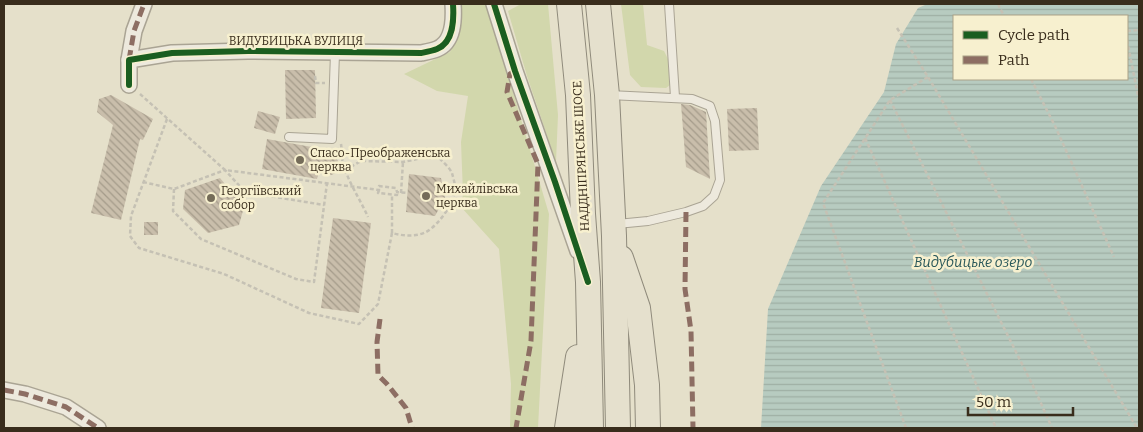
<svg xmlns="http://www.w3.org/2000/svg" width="1143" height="432" viewBox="0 0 1143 432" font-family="Bitter,serif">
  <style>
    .green { fill: #d2d7ac }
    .water { fill: url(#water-rules); fill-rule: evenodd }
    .building { fill: url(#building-back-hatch) }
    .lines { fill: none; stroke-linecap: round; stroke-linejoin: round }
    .lane-casing { stroke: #aaa494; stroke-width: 10 }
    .street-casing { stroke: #aaa494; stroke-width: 18 }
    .primary-casing { stroke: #8f8a7b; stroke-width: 26 }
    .path { stroke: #c5c1b4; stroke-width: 2.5; stroke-dasharray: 4 2.5; stroke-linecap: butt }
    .lane { stroke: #ede9dd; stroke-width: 8 }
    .street { stroke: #ede9dd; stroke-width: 15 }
    .primary { stroke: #e5e0cd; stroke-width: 24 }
    .quiet { stroke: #8d6e63; stroke-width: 5; stroke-dasharray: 10 5; stroke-linecap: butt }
    .cycleway-casing { stroke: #f7f0cf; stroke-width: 9 }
    .cycleway { stroke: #1b5e20; stroke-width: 6 }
    .poi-dot { fill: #756c59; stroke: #f7f0cf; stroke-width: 2 }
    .labels { text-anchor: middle; stroke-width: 5; stroke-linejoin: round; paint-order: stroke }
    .street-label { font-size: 12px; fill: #392d1c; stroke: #f7f0cf }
    .poi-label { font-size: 12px; fill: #392d1c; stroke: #f7f0cf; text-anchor: start }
    .water-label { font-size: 14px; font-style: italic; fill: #2a585a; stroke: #f7f0cf }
  </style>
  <defs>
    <pattern id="water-rules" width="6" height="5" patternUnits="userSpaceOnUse" patternTransform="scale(1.25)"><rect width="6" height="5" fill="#b7cbc0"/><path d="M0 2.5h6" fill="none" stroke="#9eafa4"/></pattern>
    <pattern id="building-back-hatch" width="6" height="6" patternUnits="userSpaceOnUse" patternTransform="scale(1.25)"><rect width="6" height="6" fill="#c9beab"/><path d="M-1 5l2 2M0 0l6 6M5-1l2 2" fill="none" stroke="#a49b8a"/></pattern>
  </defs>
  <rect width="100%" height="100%" fill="#e5e0ca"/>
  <g class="green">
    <path d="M 458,4 L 487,4 L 549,214 L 538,428 L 510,428 L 511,384 L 499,249 L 461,207 L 463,194 L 461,142 L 468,96 L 437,91 L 404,74 L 450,52 L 461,26 Z"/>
    <path d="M 521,4 L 548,4 L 558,115 L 556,162 L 527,76 L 508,11 Z"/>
    <path d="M 621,4 L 643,4 L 647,45 L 664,51 L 668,59 L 670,85 L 666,88 L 641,87 L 630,75 Z"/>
  </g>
  <path class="water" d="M 926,4 L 1139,4 L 1139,428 L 761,428 L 768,309 L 821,186 L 884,92 L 896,44 L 918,8 L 925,5 ZM 954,16 L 1127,16 L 1127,79 L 954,79 Z"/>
  <g class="building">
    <path d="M 285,70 L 315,70 L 316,118 L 286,119 Z"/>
    <path d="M 111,95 L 153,119 L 143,140 L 140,139 L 121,220 L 91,213 L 113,125 L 97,112 L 99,99 Z"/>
    <path d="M 681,104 L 690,105 L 706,112 L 710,179 L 686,167 Z"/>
    <path d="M 757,108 L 759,150 L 729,151 L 727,109 Z"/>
    <path d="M 258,111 L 280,117 L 275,134 L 254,128 Z"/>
    <path d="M 267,139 L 323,149 L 322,157 L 335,157 L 339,162 L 340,169 L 336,173 L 331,175 L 319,172 L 317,179 L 262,169 Z"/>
    <path d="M 409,174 L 441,178 L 445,198 L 435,216 L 406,212 Z"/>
    <path d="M 220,178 L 244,207 L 239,225 L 208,233 L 183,209 L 185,190 Z"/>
    <path d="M 333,218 L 371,223 L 359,313 L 321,308 Z"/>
    <rect x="144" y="222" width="14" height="13"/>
  </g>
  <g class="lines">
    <defs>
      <g id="lane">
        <path d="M 669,4 L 675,97"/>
        <path d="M 609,95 L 692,99 L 710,106 L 715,121 L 720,180 L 714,196 L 703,206 L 686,212 L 648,221 L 617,224"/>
        <path d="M 289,137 L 332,139 L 335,53"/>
      </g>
      <g id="street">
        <path d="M 494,4 L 515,71 L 578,251"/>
        <path d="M 129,60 L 134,31 L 144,4"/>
        <path d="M 129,85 L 129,60 L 172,53 L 248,51 L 421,53 C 426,52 432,51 437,49 C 454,42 454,19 453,4"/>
        <path d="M 4,390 L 25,394 L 66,407 L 98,428"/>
      </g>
      <g id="primary">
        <path d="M 569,4 L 578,95 L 583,214 L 588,282 L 591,428"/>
        <path d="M 598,4 L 607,95 L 614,236 L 618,428"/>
        <path d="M 621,258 L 638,308 L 647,385 L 648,428"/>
        <path d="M 567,428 L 578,357"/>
      </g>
    </defs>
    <use href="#lane" class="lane-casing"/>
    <use href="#street" class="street-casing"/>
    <use href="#primary" class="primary-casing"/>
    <g class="path">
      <path d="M 998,4 L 1004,16"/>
      <path d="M 897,28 L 928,77 L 1137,428"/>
      <path d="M 1127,31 L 1139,30"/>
      <path d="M 1127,40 L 1139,101"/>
      <path d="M 315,76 L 316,83 L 325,83"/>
      <path d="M 1031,79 L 1055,126 L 1114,257"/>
      <path d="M 140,94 L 225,170 L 379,190 L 379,186 L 396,188 L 397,192 L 408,193"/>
      <path d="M 890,100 L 1036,392 L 1052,428"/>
      <path d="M 167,119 L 131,216 L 130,236 L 139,248 L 224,274 L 309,313 L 359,324 L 378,304 L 392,233"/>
      <path d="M 865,138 L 996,428"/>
      <path d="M 341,144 C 342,150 341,157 343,163 C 348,182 360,199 368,217"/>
      <path d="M 345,170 L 361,161 L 403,162 L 422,158 L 439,158 C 443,162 449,167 452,173 C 453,177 455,183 455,188 C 455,202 439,225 426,232 C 416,237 403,236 392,233 L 392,195"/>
      <path d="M 143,182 L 174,189 L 225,170 L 245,192 L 324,205"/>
      <path d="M 174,189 L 173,211 L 201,239 L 296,279 L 314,282 L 327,183"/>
      <path d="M 379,190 L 378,193 L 397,195 L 397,193"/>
      <path d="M 401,193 L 403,162"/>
      <path d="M 906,428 L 823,203 L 890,100 L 928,77"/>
    </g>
    <use href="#lane" class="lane"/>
    <use href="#street" class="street"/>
    <use href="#primary" class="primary"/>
    <g class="quiet">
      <path d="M 129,60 L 134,31 L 144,4"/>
      <path d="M 515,71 L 510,74 L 507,92 L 538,164 L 531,341 L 516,428"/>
      <path d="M 686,212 L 685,289 L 691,331 L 693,428"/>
      <path d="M 380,319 L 377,342 L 378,375 L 387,384 L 406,408 L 412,428"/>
      <path d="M 4,390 L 25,394 L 66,407 L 98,428"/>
    </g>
    <defs>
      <g id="cycleway">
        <path d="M 494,4 L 515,71 L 555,182 L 588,282"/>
        <path d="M 129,85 L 129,60 L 172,53 L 248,51 L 421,53 C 426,52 432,51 437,49 C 454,42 454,19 453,4"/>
      </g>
    </defs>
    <use href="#cycleway" class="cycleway-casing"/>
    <use href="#cycleway" class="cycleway"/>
  </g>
  <g class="poi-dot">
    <circle cx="300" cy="160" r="5"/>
    <circle cx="426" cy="196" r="5"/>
    <circle cx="211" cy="198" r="5"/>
  </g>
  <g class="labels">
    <g class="street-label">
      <text x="296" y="45">ВИДУБИЦЬКА ВУЛИЦЯ</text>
      <text transform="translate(581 156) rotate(-93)" y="4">НАДДНІПРЯНСЬКЕ ШОСЕ</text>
    </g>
    <g class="poi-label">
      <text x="310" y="157">Спасо-Преображенська<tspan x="310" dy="14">церква</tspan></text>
      <text x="436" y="193">Михайлівська<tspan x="436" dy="14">церква</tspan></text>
      <text x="221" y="195">Георгіївський<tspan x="221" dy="14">собор</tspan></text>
    </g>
    <g class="water-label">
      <text x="973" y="267">Видубицьке озеро</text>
    </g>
  </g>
  <rect width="1143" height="432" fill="none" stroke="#392d1c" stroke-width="10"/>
  <rect x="953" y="15" width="175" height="65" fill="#f7f0cf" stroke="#aba287"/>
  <rect x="963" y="31" width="25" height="8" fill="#1b5e20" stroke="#aba287"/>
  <text x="998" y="40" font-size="15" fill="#392d1c">Cycle path</text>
  <rect x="963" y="56" width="25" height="8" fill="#8d6e63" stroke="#aba287"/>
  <text x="998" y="65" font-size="15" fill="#392d1c">Path</text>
  <path d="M968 407v8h105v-8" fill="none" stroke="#392d1c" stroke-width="2.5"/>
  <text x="976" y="407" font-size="15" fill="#392d1c" stroke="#f7f0cf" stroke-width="4" paint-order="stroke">50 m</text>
</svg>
